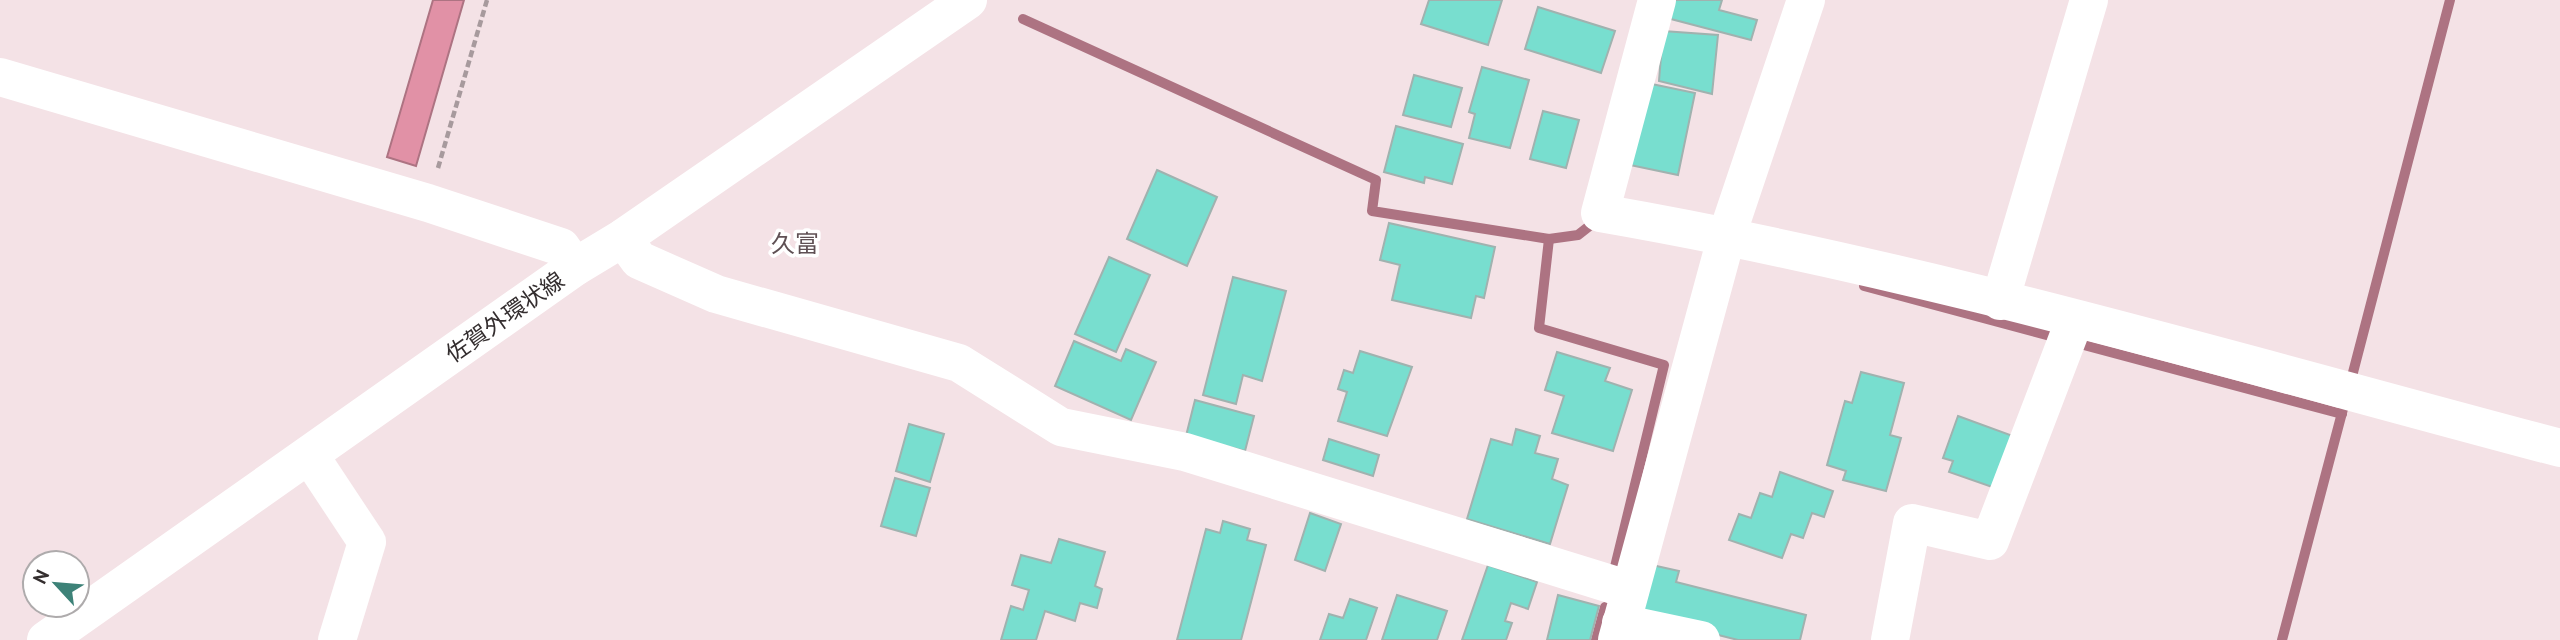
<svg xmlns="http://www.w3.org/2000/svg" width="2560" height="640" viewBox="0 0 2560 640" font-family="'PT Sans','Noto Sans JP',sans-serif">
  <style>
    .water { fill: #e191a6; stroke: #ad7382; stroke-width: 2 }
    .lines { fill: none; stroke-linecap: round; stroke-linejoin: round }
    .stream { stroke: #ad7382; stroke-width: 10 }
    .building { fill: #78decf; stroke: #a0b2af; stroke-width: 2 }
    .path { stroke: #a79a9d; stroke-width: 4.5; stroke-dasharray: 7 3.5; stroke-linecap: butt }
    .minor { stroke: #fff; stroke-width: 38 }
    .major { stroke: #fff; stroke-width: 38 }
    .labels { text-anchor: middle; stroke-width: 7; stroke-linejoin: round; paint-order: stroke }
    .street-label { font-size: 23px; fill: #342e2f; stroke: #fff }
    .neighbourhood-label { font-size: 24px; fill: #5f5054; stroke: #fff }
  </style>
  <rect width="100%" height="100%" fill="#f4e2e6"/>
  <path class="water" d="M 433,0 L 464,0 L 416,166 L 387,157 Z"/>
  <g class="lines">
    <g class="stream">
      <path d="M 1023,19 L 1376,180 L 1372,211 L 1549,239 L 1578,235 L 1592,224 L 1600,225"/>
      <path d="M 1549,239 L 1539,328 L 1664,365 L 1614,571"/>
      <path d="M 1864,286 L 2342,414"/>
      <path d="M 2350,384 L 2450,0"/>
      <path d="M 1596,640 L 1605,607"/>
      <path d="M 2282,640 L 2343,409"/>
    </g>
  </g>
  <g class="building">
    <path d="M 1429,0 L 1502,0 L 1488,45 L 1421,24 Z"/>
    <path d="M 1672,0 L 1722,0 L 1719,10 L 1757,20 L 1751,40 L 1667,18 Z"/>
    <path d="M 1538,7 L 1615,31 L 1601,73 L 1525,49 Z"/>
    <path d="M 1663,31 L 1718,35 L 1712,94 L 1659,81 Z"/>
    <path d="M 1482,67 L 1529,80 L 1510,148 L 1469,138 L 1475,114 L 1469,112 Z"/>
    <path d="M 1414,75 L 1462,88 L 1451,127 L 1403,115 Z"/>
    <path d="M 1647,83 L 1695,93 L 1678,175 L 1630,165 Z"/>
    <path d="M 1543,111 L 1579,120 L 1566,168 L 1530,159 Z"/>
    <path d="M 1396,126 L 1463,144 L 1452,184 L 1425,177 L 1424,183 L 1384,172 Z"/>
    <path d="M 1157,170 L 1217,197 L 1187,266 L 1127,239 Z"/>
    <path d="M 1389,223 L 1495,247 L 1484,298 L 1476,296 L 1471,318 L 1392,300 L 1400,265 L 1380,260 Z"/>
    <path d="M 1109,257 L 1150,275 L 1116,352 L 1075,334 Z"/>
    <path d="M 1233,277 L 1286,291 L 1262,381 L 1243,375 L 1236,404 L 1203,395 Z"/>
    <path d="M 1074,341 L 1121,361 L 1126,349 L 1156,362 L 1131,420 L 1055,386 Z"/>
    <path d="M 1360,351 L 1412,367 L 1387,436 L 1338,421 L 1347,392 L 1338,389 L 1344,370 L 1353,373 Z"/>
    <path d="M 1557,352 L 1610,368 L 1605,381 L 1632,390 L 1613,451 L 1552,433 L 1564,396 L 1545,390 Z"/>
    <path d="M 1861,372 L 1904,383 L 1890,435 L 1901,438 L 1886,491 L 1843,480 L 1846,471 L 1827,465 L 1845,401 L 1852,403 Z"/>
    <path d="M 1195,400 L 1254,416 L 1245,451 L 1186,436 Z"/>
    <path d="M 1958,416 L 2013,436 L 1995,488 L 1949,472 L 1953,461 L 1943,458 Z"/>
    <path d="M 909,424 L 944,434 L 930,482 L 896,471 Z"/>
    <path d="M 1516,429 L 1540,436 L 1535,453 L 1558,459 L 1552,479 L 1568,485 L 1550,544 L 1467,519 L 1491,439 L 1512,445 Z"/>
    <path d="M 1329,439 L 1379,455 L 1373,476 L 1323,460 Z"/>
    <path d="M 1780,472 L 1833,491 L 1824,517 L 1812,513 L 1803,538 L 1791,534 L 1782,558 L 1729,540 L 1739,514 L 1751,518 L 1760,493 L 1772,497 Z"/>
    <path d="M 895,478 L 930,488 L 916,536 L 881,526 Z"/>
    <path d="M 1310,513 L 1341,524 L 1325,571 L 1295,560 Z"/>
    <path d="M 1223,521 L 1250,529 L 1247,540 L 1266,545 L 1241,640 L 1177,640 L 1206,529 L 1220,533 Z"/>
    <path d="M 1059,539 L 1105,552 L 1095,586 L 1102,589 L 1097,608 L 1080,603 L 1075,621 L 1045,611 L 1036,640 L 1001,640 L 1011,606 L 1023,610 L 1029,590 L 1012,585 L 1021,555 L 1051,563 Z"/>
    <path d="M 1488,565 L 1537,582 L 1528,609 L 1511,603 L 1505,621 L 1512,623 L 1506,640 L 1462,640 Z"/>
    <path d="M 1652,565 L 1679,571 L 1676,582 L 1806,615 L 1800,640 L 1738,640 L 1639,615 Z"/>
    <path d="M 1397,595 L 1447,611 L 1437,640 L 1382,640 Z"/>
    <path d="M 1558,595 L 1599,606 L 1590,640 L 1547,640 Z"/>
    <path d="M 1350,599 L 1377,608 L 1366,640 L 1320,640 L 1329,614 L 1343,618 Z"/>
  </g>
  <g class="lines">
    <path class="path" d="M 438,168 L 487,0"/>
    <g class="minor">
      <path d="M 1657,0 L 1600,213 C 1924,269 2242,364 2560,448"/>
      <path d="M 0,77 L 428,203 L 561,247 L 575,267"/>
      <path d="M 623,238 L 639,260 L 716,294 L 959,363 L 1061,427 L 1185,452 L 1630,590"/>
      <path d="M 2000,301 L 2089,0"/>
      <path d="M 310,456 L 367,542 L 337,640"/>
      <path d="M 1621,623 L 1701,640"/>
      <path d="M 1617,640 L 1727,235 L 1806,0"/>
      <path d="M 1890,640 L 1912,523 L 1990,541 L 2075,319"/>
    </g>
    <path class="major" d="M 46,640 L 575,267 L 623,238 L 968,0"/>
  </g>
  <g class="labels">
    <g class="street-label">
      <text transform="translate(505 317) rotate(-35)" y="8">佐賀外環状線</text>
    </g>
    <g class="neighbourhood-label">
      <text x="795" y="252">久富</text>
    </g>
  </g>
  <g transform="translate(56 584) rotate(296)"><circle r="33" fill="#ffffff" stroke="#aeabac" stroke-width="2"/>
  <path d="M0-5L12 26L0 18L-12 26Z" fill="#3d8278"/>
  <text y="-10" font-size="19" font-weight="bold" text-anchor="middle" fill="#342e2f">N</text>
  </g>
</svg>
